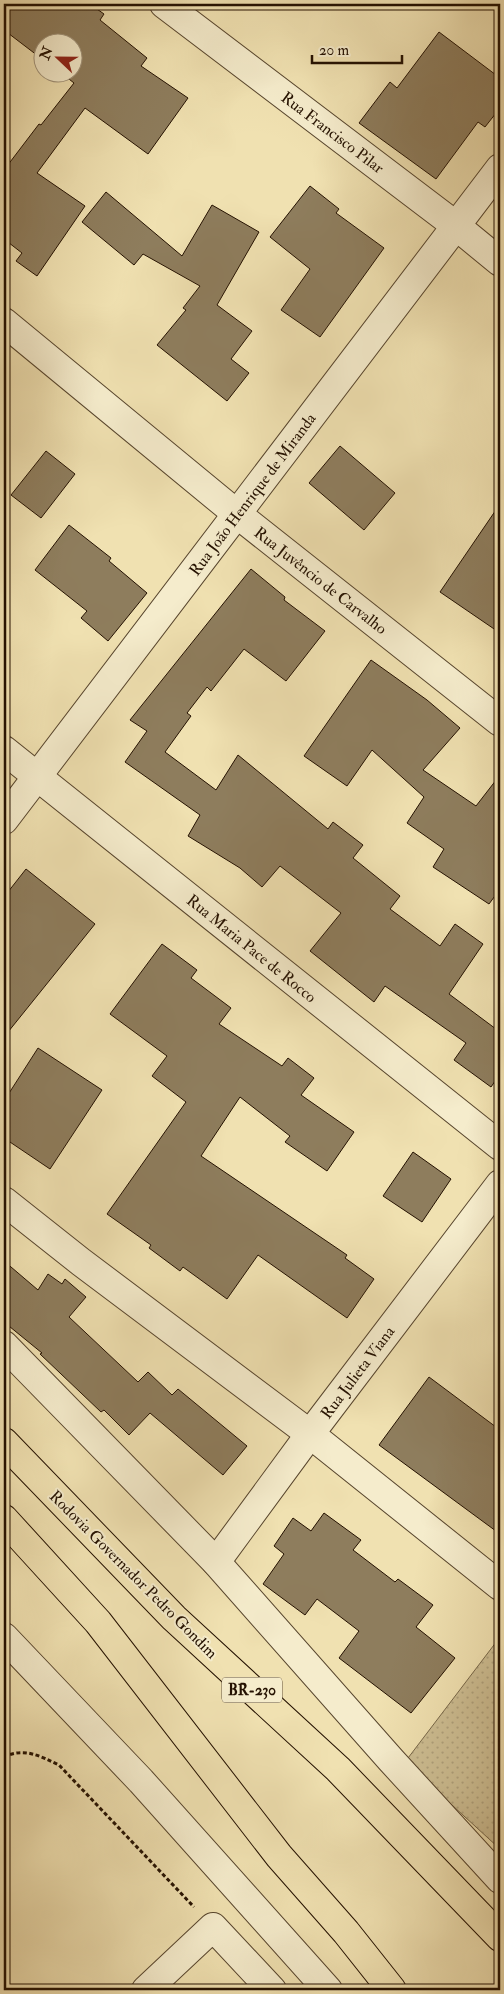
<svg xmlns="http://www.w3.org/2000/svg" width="504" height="1994" viewBox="0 0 504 1994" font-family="'IM FELL Double Pica',serif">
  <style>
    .grass { fill: url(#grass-dots); stroke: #78684a }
    .building { fill: #8e7d5d; stroke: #241101 }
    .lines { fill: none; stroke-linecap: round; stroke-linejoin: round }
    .minor-casing { stroke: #57452d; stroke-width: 30 }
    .highway-casing { stroke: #241101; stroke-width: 30 }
    .path { stroke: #241101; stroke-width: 3; stroke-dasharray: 4 2.5; stroke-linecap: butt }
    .minor { stroke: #f5eccc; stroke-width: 28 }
    .highway { stroke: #f0e1b1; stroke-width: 28 }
    .labels { text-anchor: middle; stroke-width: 4; stroke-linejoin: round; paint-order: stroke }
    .shield { fill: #f5eccc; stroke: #63533e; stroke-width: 1 }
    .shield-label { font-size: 15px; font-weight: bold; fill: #241101 }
    .street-label { font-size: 16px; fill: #241101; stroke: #f5eccc }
  </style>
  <defs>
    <pattern id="grass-dots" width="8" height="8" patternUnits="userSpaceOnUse" patternTransform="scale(1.25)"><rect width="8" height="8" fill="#cdbe93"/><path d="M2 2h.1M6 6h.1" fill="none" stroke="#b0a27d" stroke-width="1.8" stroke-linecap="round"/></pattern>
  </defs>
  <rect width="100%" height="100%" fill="#f0e1b1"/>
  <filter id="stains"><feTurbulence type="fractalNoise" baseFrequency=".004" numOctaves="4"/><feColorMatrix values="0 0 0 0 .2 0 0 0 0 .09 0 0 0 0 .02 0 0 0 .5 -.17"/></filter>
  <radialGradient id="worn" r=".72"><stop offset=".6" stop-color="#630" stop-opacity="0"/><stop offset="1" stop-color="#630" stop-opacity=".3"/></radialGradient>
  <path class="grass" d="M 500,1637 L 500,1849 L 405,1762 Z"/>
  <g class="building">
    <path d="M 4,4 L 90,4 L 104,14 L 100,20 L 147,58 L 141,66 L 188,98 L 148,154 L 85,108 L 37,173 L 85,206 L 37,276 L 16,261 L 22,253 L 4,239 L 4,170 L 39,124 L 41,125 L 74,83 L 60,72 L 72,72 L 72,42 L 42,42 L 42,59 L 4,30 Z"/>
    <path d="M 439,32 L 500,78 L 500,108 L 485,127 L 478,122 L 436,179 L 359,123 L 390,82 L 397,88 Z"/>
    <path d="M 310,186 L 339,209 L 336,213 L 384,248 L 320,337 L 281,310 L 310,269 L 270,237 Z"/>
    <path d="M 106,192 L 182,256 L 212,205 L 259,232 L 217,305 L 252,331 L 231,359 L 249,373 L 227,401 L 157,345 L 186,310 L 183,308 L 200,286 L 143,254 L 134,265 L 82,222 Z"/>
    <path d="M 340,446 L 395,493 L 364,530 L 309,483 Z"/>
    <path d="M 46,451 L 75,474 L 41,518 L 11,495 Z"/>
    <path d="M 500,504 L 500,633 L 440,592 Z"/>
    <path d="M 69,525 L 111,558 L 109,561 L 147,593 L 108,641 L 81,618 L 87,611 L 35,570 Z"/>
    <path d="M 251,569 L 285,597 L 284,600 L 325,631 L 286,681 L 244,649 L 211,691 L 207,687 L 187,713 L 191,716 L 165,752 L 216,790 L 238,755 L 328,829 L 333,822 L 363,845 L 353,858 L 400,896 L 390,909 L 440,946 L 455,924 L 483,944 L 449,994 L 500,1032 L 500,1074 L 491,1087 L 454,1060 L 466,1043 L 385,986 L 374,1002 L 310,951 L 341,913 L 280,866 L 262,887 L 240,868 L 188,836 L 200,815 L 125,762 L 147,731 L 130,720 Z"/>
    <path d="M 371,660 L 427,700 L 460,728 L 423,770 L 476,806 L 500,775 L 500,889 L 489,904 L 433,867 L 444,849 L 407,823 L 424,797 L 372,750 L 347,786 L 304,756 Z"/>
    <path d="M 26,869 L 95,924 L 4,1037 L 4,897 Z"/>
    <path d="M 162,944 L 197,970 L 191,978 L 231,1008 L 219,1024 L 282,1066 L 288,1058 L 314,1078 L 301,1095 L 354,1132 L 327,1171 L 285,1142 L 290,1136 L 240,1097 L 201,1156 L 347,1255 L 345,1258 L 374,1279 L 347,1318 L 258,1255 L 227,1299 L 183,1267 L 180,1271 L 149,1248 L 151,1245 L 107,1214 L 186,1102 L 152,1076 L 167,1056 L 110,1014 Z"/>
    <path d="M 38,1048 L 102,1090 L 50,1169 L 4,1138 L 4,1101 Z"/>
    <path d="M 413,1152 L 451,1179 L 422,1222 L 383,1196 Z"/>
    <path d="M 4,1261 L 38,1290 L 48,1274 L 62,1284 L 65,1279 L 86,1297 L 69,1317 L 138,1382 L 148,1372 L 172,1395 L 178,1389 L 247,1446 L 223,1475 L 150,1413 L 129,1435 L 104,1410 L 101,1412 L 40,1354 L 42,1353 L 4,1322 Z"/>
    <path d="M 429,1377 L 500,1430 L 500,1534 L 379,1445 Z"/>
    <path d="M 324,1513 L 361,1540 L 353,1550 L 395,1582 L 398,1579 L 433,1605 L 416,1627 L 455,1658 L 411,1713 L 339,1658 L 359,1631 L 317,1599 L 305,1615 L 263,1584 L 284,1554 L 274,1546 L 293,1518 L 311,1531 Z"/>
  </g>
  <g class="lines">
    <defs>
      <g id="minor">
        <path d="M 164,4 L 455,225 L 500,262"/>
        <path d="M 4,322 L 237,514 L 500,722"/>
        <path d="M 4,750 L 500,1146"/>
        <path d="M 4,820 L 500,168"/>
        <path d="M 4,1201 L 81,1262 L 310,1434 L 500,1586"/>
        <path d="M 4,1345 L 216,1562 L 391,1760 L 500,1879"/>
        <path d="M 216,1562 L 310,1434 L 500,1184"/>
        <path d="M 4,1637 L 141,1781 L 328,1990"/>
        <path d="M 146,1990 L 213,1927 L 272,1990"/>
      </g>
      <g id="highway">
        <path d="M 4,1442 L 174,1618 L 338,1769 L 500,1937"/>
        <path d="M 4,1519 L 98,1622 L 279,1856 L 346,1932 L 392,1990"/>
      </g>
    </defs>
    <use href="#minor" class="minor-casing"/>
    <use href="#highway" class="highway-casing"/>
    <path class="path" d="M 4,1757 C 24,1747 40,1756 59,1765 L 194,1907"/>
    <use href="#minor" class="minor"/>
    <use href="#highway" class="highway"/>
  </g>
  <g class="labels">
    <rect class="shield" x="222" y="1677.5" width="60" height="25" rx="4"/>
    <g class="shield-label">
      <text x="252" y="1695">BR-230</text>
    </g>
    <g class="street-label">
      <text transform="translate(333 132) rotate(37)" y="6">Rua Francisco Pilar</text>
      <text transform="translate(252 494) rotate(-53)" y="6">Rua João Henrique de Miranda</text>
      <text transform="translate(321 580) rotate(38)" y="6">Rua Juvêncio de Carvalho</text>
      <text transform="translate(252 948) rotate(39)" y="6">Rua Maria Pace de Rocco</text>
      <text transform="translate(357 1372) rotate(-53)" y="6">Rua Julieta Viana</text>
      <text transform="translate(134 1574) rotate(45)" y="6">Rodovia Governador Pedro Gondim</text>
    </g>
  </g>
  <rect width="504" height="1994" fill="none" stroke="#f0e1b1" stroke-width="20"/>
  <rect x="5" y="5" width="494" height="1984" fill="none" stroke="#241101" stroke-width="2.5"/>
  <rect x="10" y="10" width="484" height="1974" fill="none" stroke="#241101"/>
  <g transform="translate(58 58) rotate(292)"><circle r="24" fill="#f5eccc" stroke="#a1947b"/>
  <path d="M0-4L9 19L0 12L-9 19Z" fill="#8f2418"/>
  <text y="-8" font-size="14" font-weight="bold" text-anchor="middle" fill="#241101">N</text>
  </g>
  <path d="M312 55v8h90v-8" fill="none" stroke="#241101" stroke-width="2.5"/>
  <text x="319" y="55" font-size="15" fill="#241101" stroke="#f5eccc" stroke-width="4" paint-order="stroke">20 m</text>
  <rect width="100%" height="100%" filter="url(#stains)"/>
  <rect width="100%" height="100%" fill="url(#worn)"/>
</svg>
